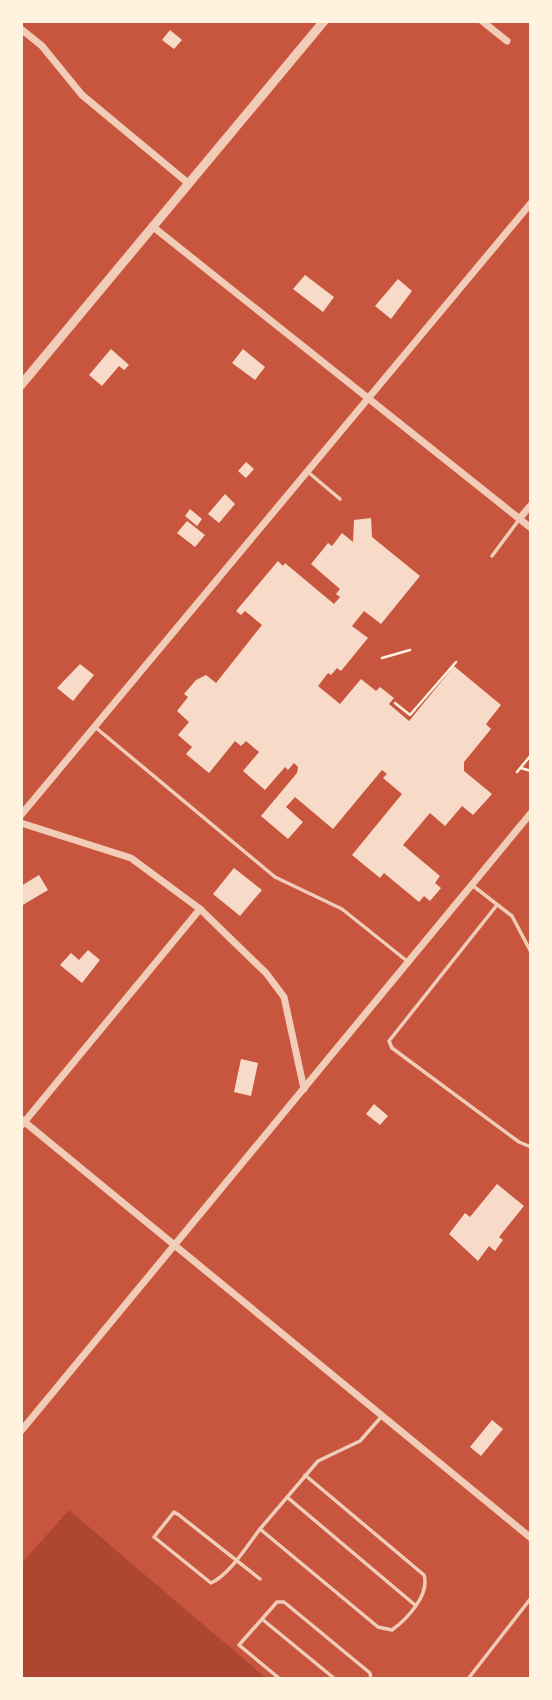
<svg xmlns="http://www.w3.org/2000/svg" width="552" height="1700" viewBox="0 0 552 1700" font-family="Overpass,sans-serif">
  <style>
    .green { fill: #ae4732 }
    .building { fill: #f7dbc8 }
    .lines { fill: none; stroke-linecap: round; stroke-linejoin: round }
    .path { stroke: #fff3e0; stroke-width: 2.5 }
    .service { stroke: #f1ccb7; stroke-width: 3.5 }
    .minor { stroke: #f1ccb7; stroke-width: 7 }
    .tertiary { stroke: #f1ccb7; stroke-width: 9 }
  </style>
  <rect width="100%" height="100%" fill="#c8553d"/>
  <path class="green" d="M 69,1510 L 267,1679 L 21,1679 L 21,1564 Z"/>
  <g class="building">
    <path d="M 170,30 L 182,40 L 174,49 L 162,40 Z"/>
    <path d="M 305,275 L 334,297 L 323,312 L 293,289 Z"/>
    <path d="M 398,279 L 412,291 L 391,319 L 375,306 Z"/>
    <path d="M 111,349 L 129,365 L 124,370 L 119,366 L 102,386 L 89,375 Z"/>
    <path d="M 243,349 L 265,367 L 255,380 L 232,363 Z"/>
    <path d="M 246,462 L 254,469 L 246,478 L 238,471 Z"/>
    <path d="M 225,494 L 235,504 L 219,523 L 208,514 Z"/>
    <path d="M 190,509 L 202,519 L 197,526 L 185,516 Z"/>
    <path d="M 371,518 L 372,537 L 420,576 L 381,624 L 364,611 L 352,626 L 368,638 L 341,671 L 337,668 L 331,675 L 328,673 L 318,686 L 340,704 L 361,679 L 376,691 L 380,687 L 394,698 L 389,704 L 409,721 L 454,666 L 501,705 L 486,724 L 491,729 L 464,762 L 464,771 L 492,794 L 473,815 L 462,806 L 445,826 L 430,813 L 403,845 L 440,876 L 435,883 L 441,888 L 430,901 L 424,896 L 419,902 L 384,873 L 380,878 L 352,855 L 402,794 L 383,778 L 387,774 L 382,770 L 333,829 L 295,797 L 286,807 L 303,822 L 288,839 L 261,816 L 297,773 L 298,767 L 294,763 L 288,770 L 285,767 L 265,790 L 243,771 L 259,752 L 246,741 L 241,746 L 235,741 L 209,773 L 186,754 L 192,747 L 178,735 L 189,722 L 177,711 L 188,697 L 184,694 L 196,680 L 206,675 L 216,683 L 262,625 L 245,611 L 241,615 L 236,611 L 278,561 L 283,566 L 285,563 L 334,604 L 340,597 L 336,594 L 340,589 L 311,564 L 328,543 L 332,546 L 342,533 L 353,542 L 354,520 Z"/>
    <path d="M 187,521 L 205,535 L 195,547 L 177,533 Z"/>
    <path d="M 80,664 L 94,675 L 73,701 L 57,688 Z"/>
    <path d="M 234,868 L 262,890 L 240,916 L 213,894 Z"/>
    <path d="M 39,875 L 48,890 L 21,906 L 21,886 Z"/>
    <path d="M 88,950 L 100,960 L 82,983 L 60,965 L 71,953 L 79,960 Z"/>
    <path d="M 241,1059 L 258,1063 L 251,1096 L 234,1092 Z"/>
    <path d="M 374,1104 L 388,1116 L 380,1125 L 366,1114 Z"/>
    <path d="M 497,1184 L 524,1206 L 499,1237 L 503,1240 L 495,1251 L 489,1246 L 478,1261 L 449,1234 L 465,1213 L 470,1217 Z"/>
    <path d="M 492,1420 L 503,1429 L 481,1456 L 470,1447 Z"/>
  </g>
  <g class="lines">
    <g class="path">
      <path d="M 382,658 L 410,650"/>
      <path d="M 395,703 L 410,715 L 456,662"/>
      <path d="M 521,768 L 531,771"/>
      <path d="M 517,772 L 531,755"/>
    </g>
    <g class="service">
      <path d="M 308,472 L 340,499"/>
      <path d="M 492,556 L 518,521"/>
      <path d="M 95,727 L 275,877 L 342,909 L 407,961"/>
      <path d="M 472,885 L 512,916 L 531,952"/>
      <path d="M 497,905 L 389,1041 L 392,1048 L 519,1142 L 531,1147"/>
      <path d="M 305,1475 L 424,1575 C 430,1595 407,1619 392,1630 L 378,1627 L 260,1529 L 318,1461 L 360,1441 L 382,1416"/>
      <path d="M 287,1497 L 415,1605"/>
      <path d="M 260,1579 L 179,1515 L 174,1512 L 154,1537 L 211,1583 C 230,1574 247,1546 260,1529"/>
      <path d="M 262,1619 L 335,1679"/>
      <path d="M 280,1679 L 239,1645 L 277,1602 L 284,1602 L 370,1673 L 371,1679"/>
      <path d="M 468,1679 L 531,1598"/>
    </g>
    <g class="minor">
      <path d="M 482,21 L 507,41"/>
      <path d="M 21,29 L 42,46 L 82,95 L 188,183"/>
      <path d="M 152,226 L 531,528"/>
      <path d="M 519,519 L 531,505"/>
      <path d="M 21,815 L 531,203"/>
      <path d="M 21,823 L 131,858 L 200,909 L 266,973 L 284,997 L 304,1089"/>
      <path d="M 21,1119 L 531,1538"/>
      <path d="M 21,1126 L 200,909"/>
      <path d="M 21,1431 L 531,813"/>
    </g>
    <path class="tertiary" d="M 21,385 L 324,21"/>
  </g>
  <rect width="552" height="1700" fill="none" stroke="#fff3e0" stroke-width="46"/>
</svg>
